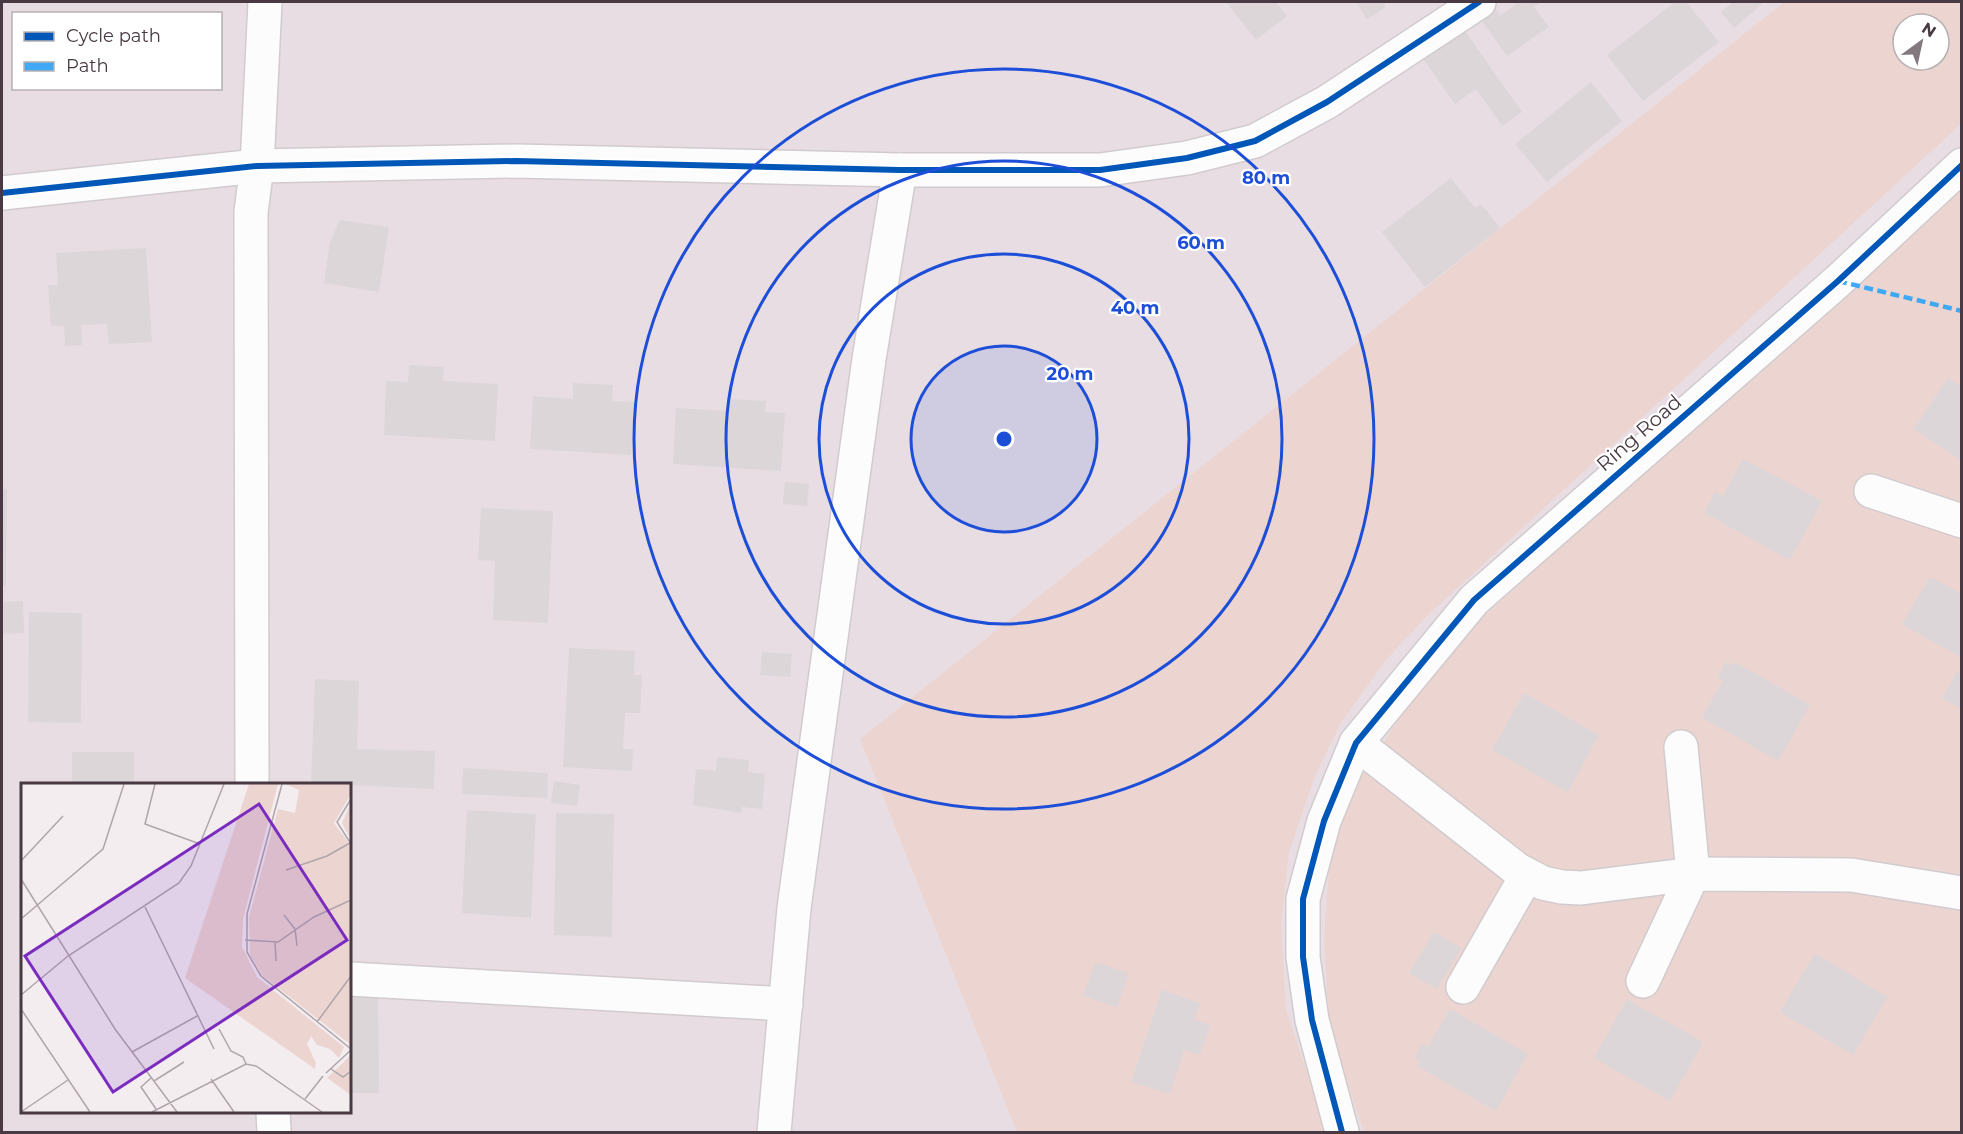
<svg xmlns="http://www.w3.org/2000/svg" width="1963" height="1134" viewBox="0 0 1963 1134" font-family="Montserrat,sans-serif">
  <style>
    .residential { fill: #e8dde3; fill-rule: evenodd }
    .green { fill: #ecd5d1; fill-rule: evenodd }
    .building { fill: #dcd6d9 }
    .lines { fill: none; stroke-linecap: round; stroke-linejoin: round }
    .minor-casing { stroke: #d1cbce; stroke-width: 36 }
    .minor { stroke: #fdfcfd; stroke-width: 33 }
    .quiet { stroke: #3fa9f5; stroke-width: 4.5; stroke-dasharray: 9 4.5; stroke-linecap: butt }
    .cycleway-casing { stroke: #fff; stroke-width: 10 }
    .cycleway { stroke: #0057b8; stroke-width: 6 }
    .ring { fill: none; stroke: #1d4ed8; stroke-width: 3 }
    .labels { text-anchor: middle; stroke-width: 4.5; stroke-linejoin: round; paint-order: stroke }
    .street-label { font-size: 20px; fill: #493942; stroke: #fff }
    .inset-road { fill: none; stroke: #afa5aa; stroke-width: 1.5 }
    .view { fill: #7b2cbf; fill-opacity: 0.15; stroke: #7b2cbf; stroke-width: 3 }
    .inset-edge { fill: none; stroke: #493942; stroke-width: 3 }
    .centre { fill: #1d4ed8; stroke: #fff; stroke-width: 3 }
    .ring-label { font-size: 18px; text-anchor: middle; font-weight: bold; fill: #1d4ed8; stroke: #fff; stroke-width: 4.5; stroke-linejoin: round; paint-order: stroke }
  </style>
  <rect width="100%" height="100%" fill="#f3edf0"/>
  <path class="residential" d="M 2,2 L 1961,2 L 1961,1132 L 2,1132 ZM 14,14 L 220,14 L 220,88 L 14,88 ZM 1903,24 L 1939,24 L 1939,60 L 1903,60 ZM 22,784 L 350,784 L 350,1112 L 22,1112 Z"/>
  <g class="green">
    <path d="M 1784,2 L 1961,2 L 1961,124 L 1427,616 L 1385,661 L 1341,723 L 1315,776 L 1289,852 L 1281,925 L 1286,1010 L 1327,1132 L 1017,1132 L 860,739 ZM 1903,24 L 1939,24 L 1939,60 L 1903,60 Z"/>
    <path d="M 1961,185 L 1961,1132 L 1364,1132 L 1329,1028 L 1324,940 L 1330,853 L 1358,781 L 1423,683 L 1470,629 Z"/>
  </g>
  <g class="building">
    <path d="M 1226,2 L 1276,2 L 1287,16 L 1256,40 Z"/>
    <path d="M 1356,2 L 1383,2 L 1386,7 L 1367,19 Z"/>
    <path d="M 1519,2 L 1542,2 L 1534,7 L 1549,27 L 1507,56 L 1479,17 L 1494,7 L 1500,16 Z"/>
    <path d="M 1675,2 L 1686,2 L 1719,42 L 1643,101 L 1607,55 Z"/>
    <path d="M 1733,2 L 1759,2 L 1762,4 L 1734,28 L 1721,12 Z"/>
    <path d="M 1463,28 L 1522,112 L 1502,126 L 1476,89 L 1455,104 L 1422,57 Z"/>
    <path d="M 1591,82 L 1622,121 L 1547,182 L 1515,144 Z"/>
    <path d="M 1451,178 L 1475,208 L 1481,204 L 1500,228 L 1425,287 L 1382,232 Z"/>
    <path d="M 340,220 L 389,227 L 379,292 L 324,283 L 330,242 Z"/>
    <path d="M 146,248 L 152,342 L 109,344 L 107,324 L 81,325 L 82,345 L 65,346 L 64,326 L 51,326 L 48,285 L 58,285 L 56,253 Z"/>
    <path d="M 409,365 L 444,367 L 443,381 L 498,384 L 495,441 L 384,435 L 386,381 L 408,382 Z"/>
    <path d="M 1948,378 L 1962,387 L 1962,455 L 1959,459 L 1914,429 Z"/>
    <path d="M 573,383 L 613,385 L 612,401 L 634,402 L 631,455 L 530,449 L 533,396 L 573,399 Z"/>
    <path d="M 730,399 L 766,401 L 765,412 L 785,413 L 781,471 L 673,464 L 676,408 L 729,411 Z"/>
    <path d="M 1743,459 L 1822,501 L 1790,560 L 1704,513 L 1715,492 L 1723,496 Z"/>
    <path d="M 785,482 L 809,484 L 807,506 L 783,504 Z"/>
    <path d="M 2,489 L 7,489 L 6,586 L 2,586 Z"/>
    <path d="M 481,508 L 553,511 L 548,623 L 493,620 L 495,561 L 478,560 Z"/>
    <path d="M 1930,577 L 1962,594 L 1962,658 L 1902,624 Z"/>
    <path d="M 23,601 L 24,633 L 2,634 L 2,602 Z"/>
    <path d="M 29,612 L 82,613 L 81,723 L 28,722 Z"/>
    <path d="M 569,648 L 635,651 L 634,675 L 642,675 L 640,713 L 625,713 L 623,749 L 633,749 L 632,771 L 563,767 Z"/>
    <path d="M 762,652 L 792,654 L 790,677 L 760,675 Z"/>
    <path d="M 1726,662 L 1732,666 L 1735,662 L 1810,705 L 1778,761 L 1702,717 L 1723,681 L 1717,678 Z"/>
    <path d="M 1957,672 L 1962,674 L 1962,709 L 1942,698 Z"/>
    <path d="M 315,679 L 359,681 L 357,749 L 435,751 L 434,789 L 311,783 Z"/>
    <path d="M 1524,693 L 1599,735 L 1568,792 L 1492,750 Z"/>
    <rect x="72" y="752" width="62" height="32"/>
    <path d="M 717,757 L 749,760 L 748,772 L 765,774 L 762,809 L 742,807 L 741,813 L 693,805 L 696,769 L 716,771 Z"/>
    <path d="M 463,768 L 548,773 L 547,798 L 462,794 Z"/>
    <path d="M 554,781 L 580,785 L 577,806 L 551,803 Z"/>
    <path d="M 467,810 L 536,814 L 531,918 L 462,913 Z"/>
    <path d="M 556,813 L 614,814 L 612,937 L 554,935 Z"/>
    <path d="M 1434,932 L 1461,948 L 1437,989 L 1409,973 Z"/>
    <path d="M 1815,953 L 1887,997 L 1853,1055 L 1780,1012 Z"/>
    <path d="M 1095,962 L 1129,973 L 1117,1007 L 1083,996 Z"/>
    <path d="M 350,987 L 378,987 L 379,1093 L 350,1093 Z"/>
    <path d="M 1162,990 L 1200,1003 L 1194,1020 L 1210,1025 L 1200,1055 L 1184,1050 L 1170,1094 L 1131,1082 Z"/>
    <path d="M 1627,999 L 1703,1042 L 1670,1101 L 1594,1058 Z"/>
    <path d="M 1450,1009 L 1528,1054 L 1496,1111 L 1417,1066 L 1420,1061 L 1415,1057 L 1422,1044 L 1428,1047 Z"/>
  </g>
  <g class="lines">
    <defs>
      <g id="minor">
        <path d="M 2,193 L 257,166 L 516,161 L 900,170 L 1100,170 L 1187,158 L 1255,141 L 1327,102 L 1479,2"/>
        <path d="M 1871,491 L 1962,521"/>
        <path d="M 1356,743 L 1518,870 L 1543,883 L 1562,887 L 1581,888 L 1693,874 L 1851,875 L 1962,893"/>
        <path d="M 252,784 L 251,212 L 257,166 L 265,2"/>
        <path d="M 350,979 L 786,1004"/>
        <path d="M 1643,981 L 1693,874 L 1681,747"/>
        <path d="M 1463,987 L 1527,875"/>
        <path d="M 273,1112 L 274,1132"/>
        <path d="M 774,1132 L 794,908 L 869,359 L 900,170"/>
        <path d="M 1342,1132 L 1312,1020 L 1303,957 L 1303,899 L 1324,821 L 1356,743 L 1474,600 L 1838,281 L 1962,165"/>
      </g>
    </defs>
    <use href="#minor" class="minor-casing"/>
    <use href="#minor" class="minor"/>
    <path class="quiet" d="M 1838,281 L 1962,311"/>
    <defs>
      <g id="cycleway">
        <path d="M 2,193 L 257,166 L 516,161 L 900,170 L 1100,170 L 1187,158 L 1255,141 L 1327,102 L 1479,2"/>
        <path d="M 1342,1132 L 1312,1020 L 1303,957 L 1303,899 L 1324,821 L 1356,743 L 1474,600 L 1838,281 L 1962,165"/>
      </g>
    </defs>
    <use href="#cycleway" class="cycleway-casing"/>
    <use href="#cycleway" class="cycleway"/>
  </g>
  <circle cx="1004" cy="439" r="93" fill="#1d4ed8" fill-opacity=".12"/>
  <g class="ring">
    <circle cx="1004" cy="439" r="93"/>
    <circle cx="1004" cy="439" r="185"/>
    <circle cx="1004" cy="439" r="278"/>
    <circle cx="1004" cy="439" r="370"/>
  </g>
  <g class="labels">
    <g class="street-label">
      <text transform="translate(1639 433) rotate(-41)" y="7">Ring Road</text>
    </g>
  </g>
  <g transform="translate(21 783)">
    <rect width="330" height="330" fill="#f3edf0"/>
    <path d="M 228,1 L 257,1 L 222,136 L 221,164 L 236,194 L 323,264 L 318,275 L 309,266 L 296,262 L 290,253 L 286,261 L 295,280 L 294,286 L 164,195 ZM 264,1 L 330,1 L 330,11 L 313,40 L 330,63 L 330,114 L 327,119 L 330,118 L 330,262 L 242,193 L 229,172 L 228,134 L 257,26 L 274,30 L 278,7 ZM 330,20 L 330,57 L 321,40 ZM 330,272 L 330,312 L 306,295 Z" fill="#ecd5d1"/>
    <path class="inset-road" d="M 134,1 L 124,41 L 179,61M 261,1 L 226,131 L 226,169 L 240,193 L 330,266M 330,16 L 316,39 L 330,61M 0,78 L 42,33M 265,87 L 306,73 L 329,60M 0,96 L 94,246 L 156,329M 124,124 L 193,266M 263,132 L 274,146 L 276,163M 0,136 L 82,66 L 103,1M 224,157 L 257,159 L 293,134 L 330,117M 254,159 L 255,178M 0,212 L 47,173 L 158,100 L 170,83 L 203,1M 0,226 L 69,329M 296,239 L 330,193M 198,246 L 210,268 L 222,274 L 225,281M 111,269 L 176,233M 310,286 L 322,294 L 330,288M 305,290 L 330,267M 130,295 L 120,304 L 135,326M 190,296 L 213,329M 133,298 L 163,279M 284,316 L 302,293M 0,329 L 47,297M 131,329 L 225,281 L 235,283 L 301,329"/>
    <path class="view" d="M 238,21 L 326,157 L 92,309 L 4,173 Z"/>
    <rect width="330" height="330" class="inset-edge"/>
  </g>
  <circle cx="1004" cy="439" r="9" class="centre"/>
  <g class="ring-label">
    <text x="1266" y="184">80 m</text>
    <text x="1201" y="249">60 m</text>
    <text x="1135" y="314">40 m</text>
    <text x="1070" y="380">20 m</text>
  </g>
  <rect width="1963" height="1134" fill="none" stroke="#493942" stroke-width="6"/>
  <rect x="12" y="12" width="210" height="78" fill="#ffffff" stroke="#b6b0b3" stroke-width="1.5"/>
  <rect x="24" y="32" width="30" height="9" fill="#0057b8" stroke="#b6b0b3" stroke-width="1.5"/>
  <text x="66" y="42" font-size="18" fill="#493942">Cycle path</text>
  <rect x="24" y="62" width="30" height="9" fill="#3fa9f5" stroke="#b6b0b3" stroke-width="1.5"/>
  <text x="66" y="72" font-size="18" fill="#493942">Path</text>
  <g transform="translate(1921 42) rotate(33)"><circle r="28" fill="#ffffff" stroke="#b6b0b3" stroke-width="1.5"/>
  <path d="M0-4.5L10 22L0 15L-10 22Z" fill="#84787f"/>
  <text y="-9" font-size="16" font-weight="bold" text-anchor="middle" fill="#493942">N</text>
  </g>
</svg>
